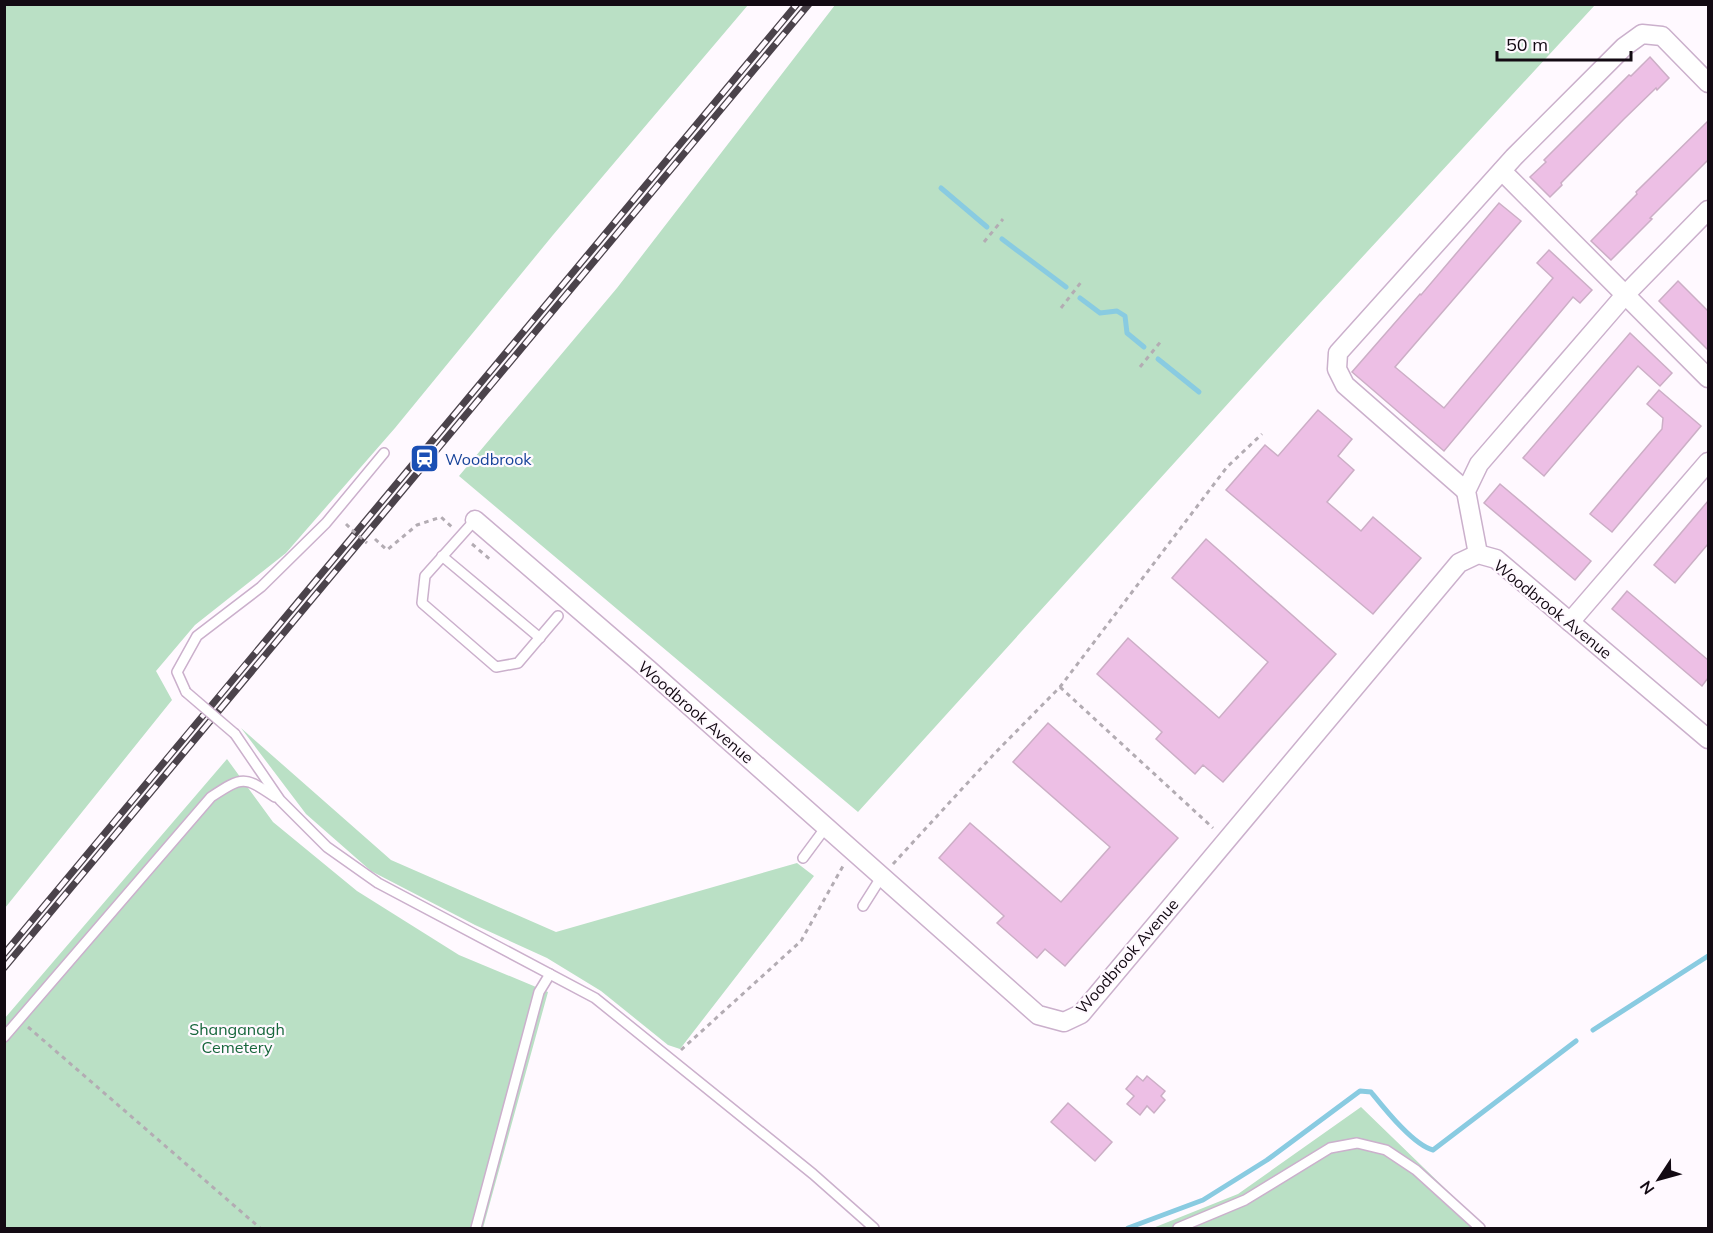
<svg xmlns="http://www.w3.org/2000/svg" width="1713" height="1233" viewBox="0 0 1713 1233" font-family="Mulish,sans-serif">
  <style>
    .green { fill: #bae0c5 }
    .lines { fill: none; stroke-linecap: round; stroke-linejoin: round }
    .stream { stroke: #89cbe1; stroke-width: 5 }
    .building { fill: #edbfe5; stroke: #ccaec6; stroke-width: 1.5 }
    .service-casing { stroke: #cbb0cc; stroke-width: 12 }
    .minor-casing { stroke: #cbb0cc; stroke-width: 21 }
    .path { stroke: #b3acb3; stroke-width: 3; stroke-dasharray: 4.5 4.5; stroke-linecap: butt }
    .service { stroke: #fff; stroke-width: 9 }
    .minor { stroke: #fff; stroke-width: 18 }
    .rail-casing { stroke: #4b434b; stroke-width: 7 }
    .rail { stroke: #fff9ff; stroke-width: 4.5; stroke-dasharray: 14; stroke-linecap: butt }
    .service-bridge-casing { stroke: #cbb0cc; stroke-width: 12; stroke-linecap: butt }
    .path-bridge { stroke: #b3acb3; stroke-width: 3; stroke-dasharray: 4.5 4.5; stroke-linecap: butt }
    .service-bridge { stroke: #fff; stroke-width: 9 }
    .labels { text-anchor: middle; stroke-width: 4.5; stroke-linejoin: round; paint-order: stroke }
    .transit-label { font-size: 16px; fill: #164399; stroke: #fff9ff; text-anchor: start }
    .street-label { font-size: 16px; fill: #130a13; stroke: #fff9ff }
    .park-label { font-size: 16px; fill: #17673c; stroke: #fff9ff }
  </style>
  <rect width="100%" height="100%" fill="#fff9ff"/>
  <g class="green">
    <path d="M 5,4 L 748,5 L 553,235 L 395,428 L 286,553 L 195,625 L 156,671 L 172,700 L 5,908 Z"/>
    <path d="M 835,5 L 1595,5 L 1282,344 L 858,812 L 459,476 L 617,288 Z"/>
    <path d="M 241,728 L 391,860 L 556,932 L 797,863 L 814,876 L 680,1049 L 668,1045 L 601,991 L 547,958 L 475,925 L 371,871 L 306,814 Z"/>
    <path d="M 227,759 L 273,822 L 357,891 L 459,955 L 548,992 L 483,1228 L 5,1228 L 5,1018 Z"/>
    <path d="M 1361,1107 L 1486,1228 L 1153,1228 L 1238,1194 Z"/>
  </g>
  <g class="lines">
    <g class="stream">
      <path d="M 941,188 L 987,227"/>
      <path d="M 1002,239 L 1066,287"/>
      <path d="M 1080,298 L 1100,313 L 1117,311 L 1125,316 L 1127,333 L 1144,347"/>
      <path d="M 1158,359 L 1199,392"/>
      <path d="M 1593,1030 L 1708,956"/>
      <path d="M 1128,1228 L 1203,1200 L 1267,1160 L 1360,1091 L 1371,1092 C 1384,1108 1413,1145 1433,1150 L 1576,1041"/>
    </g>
  </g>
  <g class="building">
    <path d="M 1650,57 L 1669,78 L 1657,90 L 1656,88 L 1624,119 L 1561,183 L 1562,185 L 1550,197 L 1530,177 L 1546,162 L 1544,160 L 1629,75 L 1631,76 Z"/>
    <path d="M 1708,121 L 1708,160 L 1650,218 L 1652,219 L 1611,260 L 1591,241 L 1637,194 L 1636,192 Z"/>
    <path d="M 1499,203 L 1521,221 L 1395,367 L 1444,408 L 1553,278 L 1537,263 L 1549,250 L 1592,290 L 1580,303 L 1573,297 L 1444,451 L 1352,372 L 1420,294 L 1421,295 Z"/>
    <path d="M 1678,281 L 1708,311 L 1708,350 L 1659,301 Z"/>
    <path d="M 1630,333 L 1672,373 L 1660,386 L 1638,366 L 1544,476 L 1523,458 Z"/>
    <path d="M 1659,390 L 1701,426 L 1612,532 L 1590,514 L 1662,429 L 1663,418 L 1647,404 Z"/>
    <path d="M 1318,410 L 1352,439 L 1338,456 L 1354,470 L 1327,502 L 1361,531 L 1373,517 L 1421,558 L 1373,614 L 1226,490 L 1265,445 L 1278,456 Z"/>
    <path d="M 1500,484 L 1591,561 L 1575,580 L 1484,503 Z"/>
    <path d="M 1708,501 L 1708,544 L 1675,583 L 1654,565 Z"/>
    <path d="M 1206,539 L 1336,654 L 1223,782 L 1203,765 L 1195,774 L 1156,739 L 1162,732 L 1097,674 L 1128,638 L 1219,718 L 1268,662 L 1172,578 Z"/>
    <path d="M 1627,591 L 1708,660 L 1708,678 L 1702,686 L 1612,609 Z"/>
    <path d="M 1048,723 L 1178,838 L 1065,966 L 1045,949 L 1037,958 L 997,923 L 1004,916 L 939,858 L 970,823 L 1061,902 L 1110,847 L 1013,762 Z"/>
    <path d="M 1137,1076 L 1143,1081 L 1147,1076 L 1165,1091 L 1161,1096 L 1165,1100 L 1154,1113 L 1147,1106 L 1140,1115 L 1127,1104 L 1134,1096 L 1126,1089 Z"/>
    <path d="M 1068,1103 L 1112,1142 L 1095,1161 L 1051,1122 Z"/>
  </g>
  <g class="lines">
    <defs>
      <g id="service">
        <path d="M 475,520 L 425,576 L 422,603 L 496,667 L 518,663 L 558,616"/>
        <path d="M 442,556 L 540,638"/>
        <path d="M 186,692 L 177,672 L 197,636 L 261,587 L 326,523 L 384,453"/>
        <path d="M 235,734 L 280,800 L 327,847 L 378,883 L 595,998 L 813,1174 L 874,1228"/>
        <path d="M 803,858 L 826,827"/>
        <path d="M 863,906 L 882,876"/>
        <path d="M 4,1037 L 211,797 C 243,776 244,776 275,797"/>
        <path d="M 476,1228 L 539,992 L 550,974"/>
        <path d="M 1178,1228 L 1245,1200 L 1330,1148 L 1357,1143 L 1386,1150 L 1416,1170 L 1480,1228"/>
      </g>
      <g id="minor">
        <path d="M 1502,171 L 1708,378"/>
        <path d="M 1466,491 L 1345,385 L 1337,369 L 1338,353 L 1514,157 L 1624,47 L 1642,34 L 1662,36 L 1708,83"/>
        <path d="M 475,520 L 648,669 L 1038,1015 L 1064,1022 L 1081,1014 L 1459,563 L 1478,554 L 1496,559 L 1708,739"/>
        <path d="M 1478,554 L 1466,491 L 1479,464 L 1625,295 L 1708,210"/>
        <path d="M 1570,622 L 1708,462"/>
      </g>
    </defs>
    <use href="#service" class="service-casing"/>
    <use href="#minor" class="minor-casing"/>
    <g class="path">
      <path d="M 984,242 L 1003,219"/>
      <path d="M 1061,308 L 1082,281"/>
      <path d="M 1140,367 L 1162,340"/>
      <path d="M 346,524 L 352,530"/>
      <path d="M 375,539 L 387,550 L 417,525 L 441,517 L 453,528"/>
      <path d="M 472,544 L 492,561"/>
      <path d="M 1060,687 L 1213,828"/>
      <path d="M 893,864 L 995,753 L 1060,687 L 1227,467 L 1262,434"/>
      <path d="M 28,1027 L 260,1228"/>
      <path d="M 681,1050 L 801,941 L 843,866"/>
    </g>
    <use href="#service" class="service"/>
    <use href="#minor" class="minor"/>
    <defs>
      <g id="rail">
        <path d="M 4,954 L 797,4"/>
        <path d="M 4,968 L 809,4"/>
      </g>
    </defs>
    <use href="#rail" class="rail-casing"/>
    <use href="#rail" class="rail"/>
    <defs>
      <path id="service-bridge" d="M 186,692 L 235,734"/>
    </defs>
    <use href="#service-bridge" class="service-bridge-casing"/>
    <path class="path-bridge" d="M 352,530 L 367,543"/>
    <use href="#service-bridge" class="service-bridge"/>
  </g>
  <defs>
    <symbol id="station-square" viewBox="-11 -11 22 22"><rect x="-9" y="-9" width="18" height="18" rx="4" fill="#1a4fb4" stroke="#fff9ff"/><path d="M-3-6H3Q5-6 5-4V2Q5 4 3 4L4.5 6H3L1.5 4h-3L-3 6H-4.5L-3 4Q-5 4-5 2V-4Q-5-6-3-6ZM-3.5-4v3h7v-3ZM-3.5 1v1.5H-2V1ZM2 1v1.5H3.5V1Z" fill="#fff"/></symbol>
  </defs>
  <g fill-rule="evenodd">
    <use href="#station-square" x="408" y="442" width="33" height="33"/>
  </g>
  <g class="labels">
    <g class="transit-label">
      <text x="445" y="465">Woodbrook</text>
    </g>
    <g class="street-label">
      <text transform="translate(1553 609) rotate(39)" y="6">Woodbrook Avenue</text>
      <text transform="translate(696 712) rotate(41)" y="6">Woodbrook Avenue</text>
      <text transform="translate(1127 956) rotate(-49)" y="6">Woodbrook Avenue</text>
    </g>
    <g class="park-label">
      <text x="237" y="1035">Shanganagh<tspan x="237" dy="18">Cemetery</tspan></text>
    </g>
  </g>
  <rect width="1713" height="1233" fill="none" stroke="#130a13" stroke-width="12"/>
  <g transform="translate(1659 1179) rotate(234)" stroke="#fff9ff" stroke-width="4.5" paint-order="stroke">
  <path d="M0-4.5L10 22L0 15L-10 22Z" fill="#130a13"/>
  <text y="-9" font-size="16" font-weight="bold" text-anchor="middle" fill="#130a13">N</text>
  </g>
  <path d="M1497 51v9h134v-9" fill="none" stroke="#130a13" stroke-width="3"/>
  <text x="1506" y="51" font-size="18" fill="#130a13" stroke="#fff9ff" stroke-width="4.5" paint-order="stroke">50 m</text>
</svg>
